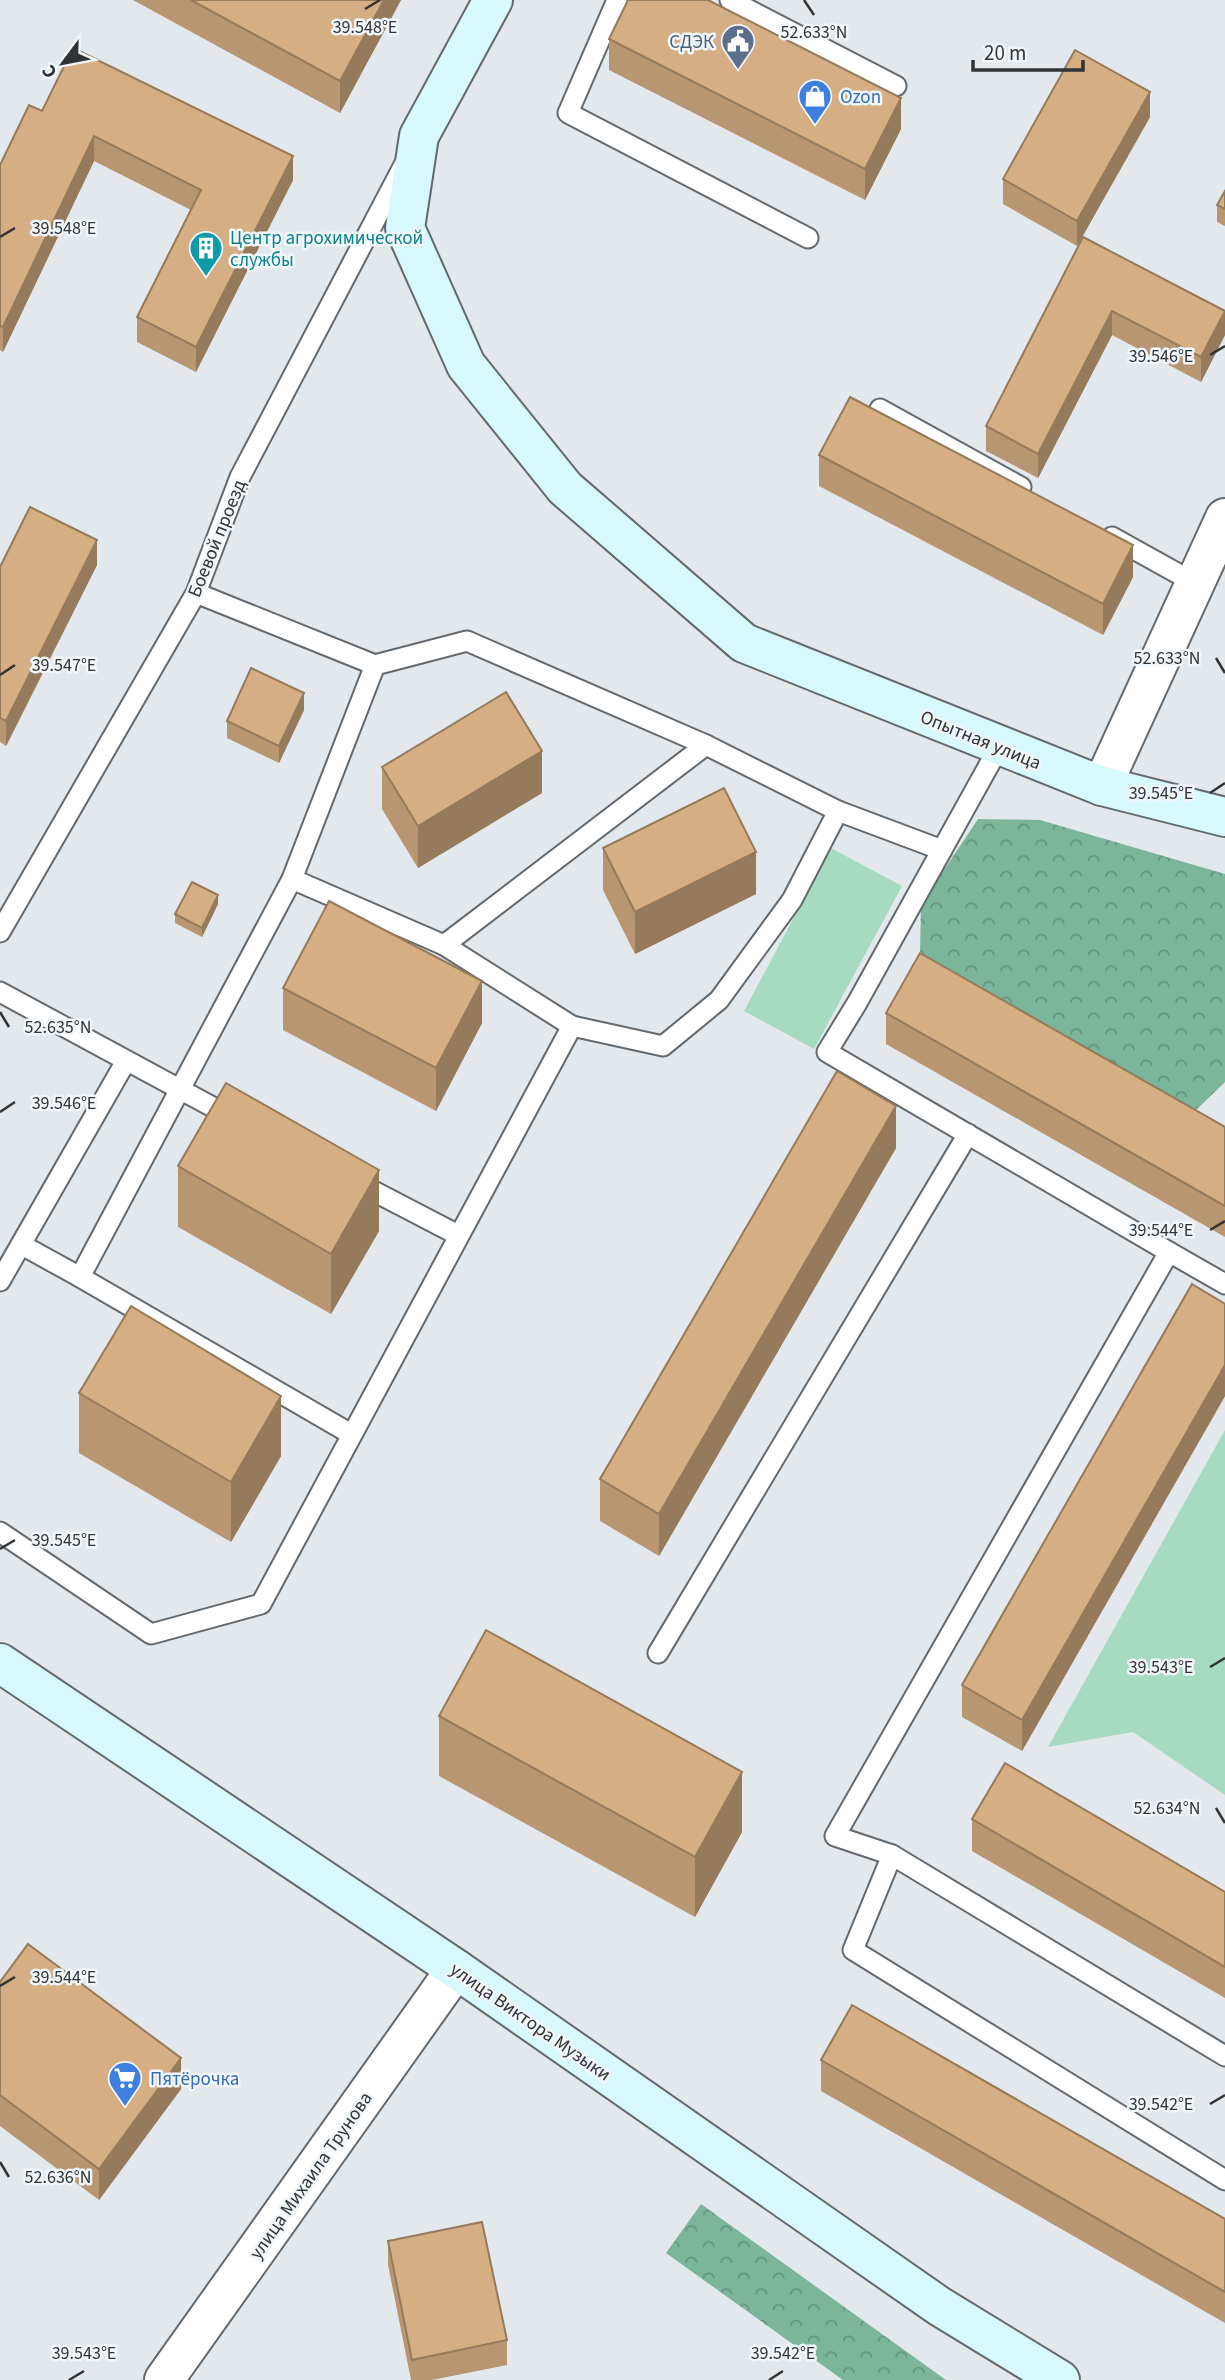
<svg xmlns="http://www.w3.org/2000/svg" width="1225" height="2380" viewBox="0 0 1225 2380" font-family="'Source Sans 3',sans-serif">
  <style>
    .grass { fill: #a6dbc2 }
    .forest { fill: url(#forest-crowns) }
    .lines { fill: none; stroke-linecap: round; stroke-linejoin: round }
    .lane-casing { stroke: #64696d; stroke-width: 23 }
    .street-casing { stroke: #64696d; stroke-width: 42 }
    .secondary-casing { stroke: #64696d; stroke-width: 42 }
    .lane { stroke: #fff; stroke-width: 19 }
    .street { stroke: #fff; stroke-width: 38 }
    .secondary { stroke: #d7f8fc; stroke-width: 38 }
    .wall { fill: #b79671 }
    .shaded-wall { fill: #957a5c }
    .building { fill: #d5ae83; stroke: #957a5c; stroke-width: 2 }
    .ticks { fill: none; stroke: #313335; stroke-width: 2.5 }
    .labels { text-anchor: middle; stroke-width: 5; stroke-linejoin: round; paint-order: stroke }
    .service-label { font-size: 19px; fill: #4e5e75; stroke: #f0f6fa; text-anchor: end }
    .shop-label { font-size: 19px; fill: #366cbe; stroke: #f0f6fa; text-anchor: start }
    .culture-label { font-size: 19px; fill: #0d838f; stroke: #f0f6fa; text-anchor: start }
    .street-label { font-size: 19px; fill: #313335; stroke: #f0f6fa }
    .ticks-label { font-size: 18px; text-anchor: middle; fill: #313335; stroke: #f0f6fa; stroke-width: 5; stroke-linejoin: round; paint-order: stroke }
  </style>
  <defs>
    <pattern id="forest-crowns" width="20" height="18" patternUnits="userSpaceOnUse" patternTransform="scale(1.75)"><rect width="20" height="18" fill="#7bb69b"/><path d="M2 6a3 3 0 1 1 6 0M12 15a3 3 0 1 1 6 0" fill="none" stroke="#65957f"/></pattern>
  </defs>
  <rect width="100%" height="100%" fill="#e3e8ed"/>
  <g class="grass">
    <path d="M 831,848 L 902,886 L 814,1049 L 744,1011 Z"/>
    <path d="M 1225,1430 L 1225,1795 L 1133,1732 L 1048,1747 Z"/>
  </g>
  <g class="forest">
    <path d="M 978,819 L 1040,820 L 1225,874 L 1225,1082 L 1191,1115 L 920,954 L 921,904 Z"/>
    <path d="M 701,2204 L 946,2380 L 843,2380 L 666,2253 Z"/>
  </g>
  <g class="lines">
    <defs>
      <g id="lane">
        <path d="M 617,0 L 568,113 L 808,238"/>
        <path d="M 730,0 L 896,86"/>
        <path d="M 880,409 L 1021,487"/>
        <path d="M 1112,537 L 1193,582"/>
        <path d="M 196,593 L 375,665 L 467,641 L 706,745 L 838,811 L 942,850"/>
        <path d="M 999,747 L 857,1003 L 827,1052 L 1169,1252 L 835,1836 L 892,1855 L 853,1950 L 1225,2180"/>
        <path d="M 292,879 L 444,945 L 572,1026"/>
        <path d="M 0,932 L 196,593 L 240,477 L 404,165"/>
        <path d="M 444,945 L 706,745"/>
        <path d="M 0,992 L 233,1118"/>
        <path d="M 356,1182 L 458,1235"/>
        <path d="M 22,1245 L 80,1277"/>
        <path d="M 1169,1252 L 1225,1284"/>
        <path d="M 0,1281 L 126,1061"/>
        <path d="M 351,1434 L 80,1277 L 292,879 L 375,665"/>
        <path d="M 0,1532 L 151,1634 L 261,1604 L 572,1026 L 663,1046 L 719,1000 L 792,900 L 838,811"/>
        <path d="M 658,1653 L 968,1134"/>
        <path d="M 892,1855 L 1225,2056"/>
      </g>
      <g id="street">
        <path d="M 1102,786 L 1225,518"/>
        <path d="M 164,2380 L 456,1969"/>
      </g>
      <g id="secondary">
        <path d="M 493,0 L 419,136 L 405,228 L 466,365 L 565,488 L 744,643 L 1102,786 L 1225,817"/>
        <path d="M 0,1663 L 456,1969 L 939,2306 L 1060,2380"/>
      </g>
    </defs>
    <use href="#lane" class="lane-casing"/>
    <use href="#street" class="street-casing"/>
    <use href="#secondary" class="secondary-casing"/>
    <use href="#lane" class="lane"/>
    <use href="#street" class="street"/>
    <use href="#secondary" class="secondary"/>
  </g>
  <g class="wall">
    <path d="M 133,0 L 401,0 L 340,113 Z"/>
    <path d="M 609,39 L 901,129 L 865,200 L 609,70 Z"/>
    <path d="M 42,111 L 293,180 L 196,372 L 137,342 L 137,317 L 191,210 L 94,161 L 3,352 L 0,350 L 0,165 Z"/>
    <path d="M 1150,117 L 1077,246 L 1003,204 L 1003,179 Z"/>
    <path d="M 1225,191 L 1225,226 L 1217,222 L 1217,205 Z"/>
    <path d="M 1083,237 L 1225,311 L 1225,335 L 1201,382 L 1112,335 L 1038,478 L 986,451 L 986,426 Z"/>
    <path d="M 819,455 L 1133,577 L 1103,635 L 819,486 Z"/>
    <path d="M 97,565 L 6,746 L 0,742 L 0,567 Z"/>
    <path d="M 304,710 L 279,763 L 227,738 L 227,721 Z"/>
    <path d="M 382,767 L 542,793 L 418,868 L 382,809 Z"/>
    <path d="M 603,848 L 756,894 L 635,954 L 603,890 Z"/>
    <path d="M 218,904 L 202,937 L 175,923 L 175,914 Z"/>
    <path d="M 283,988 L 482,1023 L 436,1111 L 283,1030 Z"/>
    <path d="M 886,1013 L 1225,1127 L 1225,1237 L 886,1044 Z"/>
    <path d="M 896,1148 L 659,1556 L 600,1521 L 600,1479 Z"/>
    <path d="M 178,1166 L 379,1231 L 331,1314 L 178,1227 Z"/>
    <path d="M 1225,1304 L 1225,1396 L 1022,1751 L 962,1717 L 962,1685 Z"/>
    <path d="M 79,1393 L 281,1456 L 231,1542 L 79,1453 Z"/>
    <path d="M 439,1716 L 742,1832 L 695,1917 L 439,1776 Z"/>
    <path d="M 972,1819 L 1225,1892 L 1225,1998 L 972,1851 Z"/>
    <path d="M 0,1982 L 181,2089 L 99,2200 L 0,2126 Z"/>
    <path d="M 821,2060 L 1225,2219 L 1225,2323 L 821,2091 Z"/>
    <path d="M 388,2241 L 507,2340 L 507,2365 L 432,2380 L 411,2380 L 388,2265 Z"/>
  </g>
  <g class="shaded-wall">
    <path d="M 384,0 L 401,0 L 340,113 L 340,81 Z"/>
    <path d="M 1150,92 L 1150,117 L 1077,246 L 1077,221 Z"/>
    <path d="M 901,98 L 901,129 L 865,200 L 865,169 Z"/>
    <path d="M 94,136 L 94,161 L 3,352 L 3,327 Z"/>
    <path d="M 293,156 L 293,180 L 196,372 L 196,347 Z"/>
    <path d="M 1112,311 L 1112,335 L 1038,478 L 1038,454 Z"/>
    <path d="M 1225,311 L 1225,335 L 1201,382 L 1201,357 Z"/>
    <path d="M 97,540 L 97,565 L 6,746 L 6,721 Z"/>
    <path d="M 1133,545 L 1133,577 L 1103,635 L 1103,604 Z"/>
    <path d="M 304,693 L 304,710 L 279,763 L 279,746 Z"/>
    <path d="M 542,751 L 542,793 L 418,868 L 418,826 Z"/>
    <path d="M 756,852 L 756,894 L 635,954 L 635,912 Z"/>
    <path d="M 218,895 L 218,904 L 202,937 L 202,928 Z"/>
    <path d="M 482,981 L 482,1023 L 436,1111 L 436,1068 Z"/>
    <path d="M 896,1106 L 896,1148 L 659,1556 L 659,1514 Z"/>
    <path d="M 379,1170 L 379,1231 L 331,1314 L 331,1254 Z"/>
    <path d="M 1225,1365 L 1225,1396 L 1022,1751 L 1022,1720 Z"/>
    <path d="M 281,1396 L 281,1456 L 231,1542 L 231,1482 Z"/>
    <path d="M 742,1772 L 742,1832 L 695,1917 L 695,1857 Z"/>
    <path d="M 181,2058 L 181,2089 L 99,2200 L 99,2169 Z"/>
  </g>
  <g class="building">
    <path d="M 191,0 L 384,0 L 340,81 Z"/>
    <path d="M 628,0 L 708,0 L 901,98 L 865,169 L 609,39 Z"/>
    <path d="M 73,48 L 293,156 L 196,347 L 137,317 L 201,190 L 94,136 L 3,327 L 0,326 L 0,165 L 29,105 L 42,111 Z"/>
    <path d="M 1075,50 L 1150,92 L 1077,221 L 1003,179 Z"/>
    <path d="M 1225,191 L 1225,209 L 1217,205 Z"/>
    <path d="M 1083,237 L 1225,311 L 1201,357 L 1112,311 L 1038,454 L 986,426 Z"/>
    <path d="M 850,397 L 1133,545 L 1103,604 L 819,455 Z"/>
    <path d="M 30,507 L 97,540 L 6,721 L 0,718 L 0,567 Z"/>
    <path d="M 251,668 L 304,693 L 279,746 L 227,721 Z"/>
    <path d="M 506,692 L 542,751 L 418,826 L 382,767 Z"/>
    <path d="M 724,788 L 756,852 L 635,912 L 603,848 Z"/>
    <path d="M 192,882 L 218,895 L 202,928 L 175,914 Z"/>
    <path d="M 329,901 L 482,981 L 436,1068 L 283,988 Z"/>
    <path d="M 920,953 L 1225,1127 L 1225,1206 L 886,1013 Z"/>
    <path d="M 837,1071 L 896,1106 L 659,1514 L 600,1479 Z"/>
    <path d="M 226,1083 L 379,1170 L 331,1254 L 178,1166 Z"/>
    <path d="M 1192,1284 L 1225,1304 L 1225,1365 L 1022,1720 L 962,1685 Z"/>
    <path d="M 131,1306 L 281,1396 L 231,1482 L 79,1393 Z"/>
    <path d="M 486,1630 L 742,1772 L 695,1857 L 439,1716 Z"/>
    <path d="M 1005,1763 L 1225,1892 L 1225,1967 L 972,1819 Z"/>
    <path d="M 28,1944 L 181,2058 L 99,2169 L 0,2095 L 0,1982 Z"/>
    <path d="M 852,2005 L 1225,2219 L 1225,2292 L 821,2060 Z"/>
    <path d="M 482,2222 L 507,2340 L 412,2360 L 388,2241 Z"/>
  </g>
  <path class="ticks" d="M 804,0 L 814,15M 365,9 L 380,0M 0,237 L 15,228M 1210,355 L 1225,346M 1216,658 L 1225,673M 0,675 L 15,665M 1210,793 L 1225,783M 0,1012 L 9,1027M 0,1112 L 15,1102M 1210,1230 L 1225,1221M 0,1549 L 15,1540M 1210,1667 L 1225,1658M 1216,1808 L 1225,1823M 0,1986 L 15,1977M 1210,2104 L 1225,2095M 0,2162 L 9,2177M 69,2380 L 84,2371M 769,2380 L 783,2371"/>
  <defs>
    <symbol id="civic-pin" viewBox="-11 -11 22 30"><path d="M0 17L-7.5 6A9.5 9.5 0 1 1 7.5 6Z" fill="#5c6f8a" stroke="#f0f6fa"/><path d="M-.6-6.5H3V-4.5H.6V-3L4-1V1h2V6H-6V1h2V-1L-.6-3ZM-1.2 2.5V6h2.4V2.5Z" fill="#fff"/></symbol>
    <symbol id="shop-pin" viewBox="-11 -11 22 30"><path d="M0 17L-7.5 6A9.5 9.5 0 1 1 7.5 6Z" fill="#3f7fe0" stroke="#f0f6fa"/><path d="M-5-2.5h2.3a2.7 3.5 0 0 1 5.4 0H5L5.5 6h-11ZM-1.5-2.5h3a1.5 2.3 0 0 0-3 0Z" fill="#fff"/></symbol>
    <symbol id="building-pin" viewBox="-11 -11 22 30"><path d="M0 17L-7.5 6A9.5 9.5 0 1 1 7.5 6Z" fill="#0f9aa8" stroke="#f0f6fa"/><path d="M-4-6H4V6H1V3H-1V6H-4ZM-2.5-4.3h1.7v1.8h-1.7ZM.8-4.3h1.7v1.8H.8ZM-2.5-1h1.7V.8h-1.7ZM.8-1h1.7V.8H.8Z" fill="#fff"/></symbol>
    <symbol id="supermarket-pin" viewBox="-11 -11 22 30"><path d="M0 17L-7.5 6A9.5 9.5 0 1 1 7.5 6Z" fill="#3f7fe0" stroke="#f0f6fa"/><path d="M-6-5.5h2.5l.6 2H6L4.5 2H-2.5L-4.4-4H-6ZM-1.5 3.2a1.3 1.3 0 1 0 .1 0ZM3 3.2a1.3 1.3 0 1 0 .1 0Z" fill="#fff"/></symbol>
  </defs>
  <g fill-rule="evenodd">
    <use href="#civic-pin" x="719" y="22" width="38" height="52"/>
    <use href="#shop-pin" x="796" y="77" width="38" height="52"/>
    <use href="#building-pin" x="187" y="229" width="38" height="52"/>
    <use href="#supermarket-pin" x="106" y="2059" width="38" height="52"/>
  </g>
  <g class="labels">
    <g class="service-label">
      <text x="714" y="48">СДЭК</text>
    </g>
    <g class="shop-label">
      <text x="840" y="103">Ozon</text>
      <text x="150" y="2085">Пятёрочка</text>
    </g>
    <g class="culture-label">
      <text x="230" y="244">Центр агрохимической<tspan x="230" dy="22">службы</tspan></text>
    </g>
    <g class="street-label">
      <text transform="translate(216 538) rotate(-68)" y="7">Боевой проезд</text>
      <text transform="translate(981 739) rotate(22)" y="7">Опытная улица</text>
      <text transform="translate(531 2021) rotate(35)" y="7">улица Виктора Музыки</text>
      <text transform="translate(310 2175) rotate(-55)" y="7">улица Михаила Трунова</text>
    </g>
  </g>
  <g class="ticks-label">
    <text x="365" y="33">39.548°E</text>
    <text x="814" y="38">52.633°N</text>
    <text x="64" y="234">39.548°E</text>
    <text x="1161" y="362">39.546°E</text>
    <text x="1167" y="664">52.633°N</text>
    <text x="64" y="671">39.547°E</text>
    <text x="1161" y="799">39.545°E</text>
    <text x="58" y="1033">52.635°N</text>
    <text x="64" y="1109">39.546°E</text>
    <text x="1161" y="1236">39.544°E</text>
    <text x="64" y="1546">39.545°E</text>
    <text x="1161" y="1673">39.543°E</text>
    <text x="1167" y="1814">52.634°N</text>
    <text x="64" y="1983">39.544°E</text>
    <text x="1161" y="2110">39.542°E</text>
    <text x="58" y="2183">52.636°N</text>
    <text x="84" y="2359">39.543°E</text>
    <text x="783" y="2359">39.542°E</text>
  </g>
  <g transform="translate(63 63) rotate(238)" stroke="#f0f6fa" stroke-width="5" paint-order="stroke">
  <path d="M0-5L12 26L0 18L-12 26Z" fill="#313335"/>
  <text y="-10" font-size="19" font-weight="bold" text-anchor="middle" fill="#313335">С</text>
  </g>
  <path d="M973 60v10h110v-10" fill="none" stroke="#313335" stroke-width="3.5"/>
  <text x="984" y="60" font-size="21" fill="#313335" stroke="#f0f6fa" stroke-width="5" paint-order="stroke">20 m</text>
</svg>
